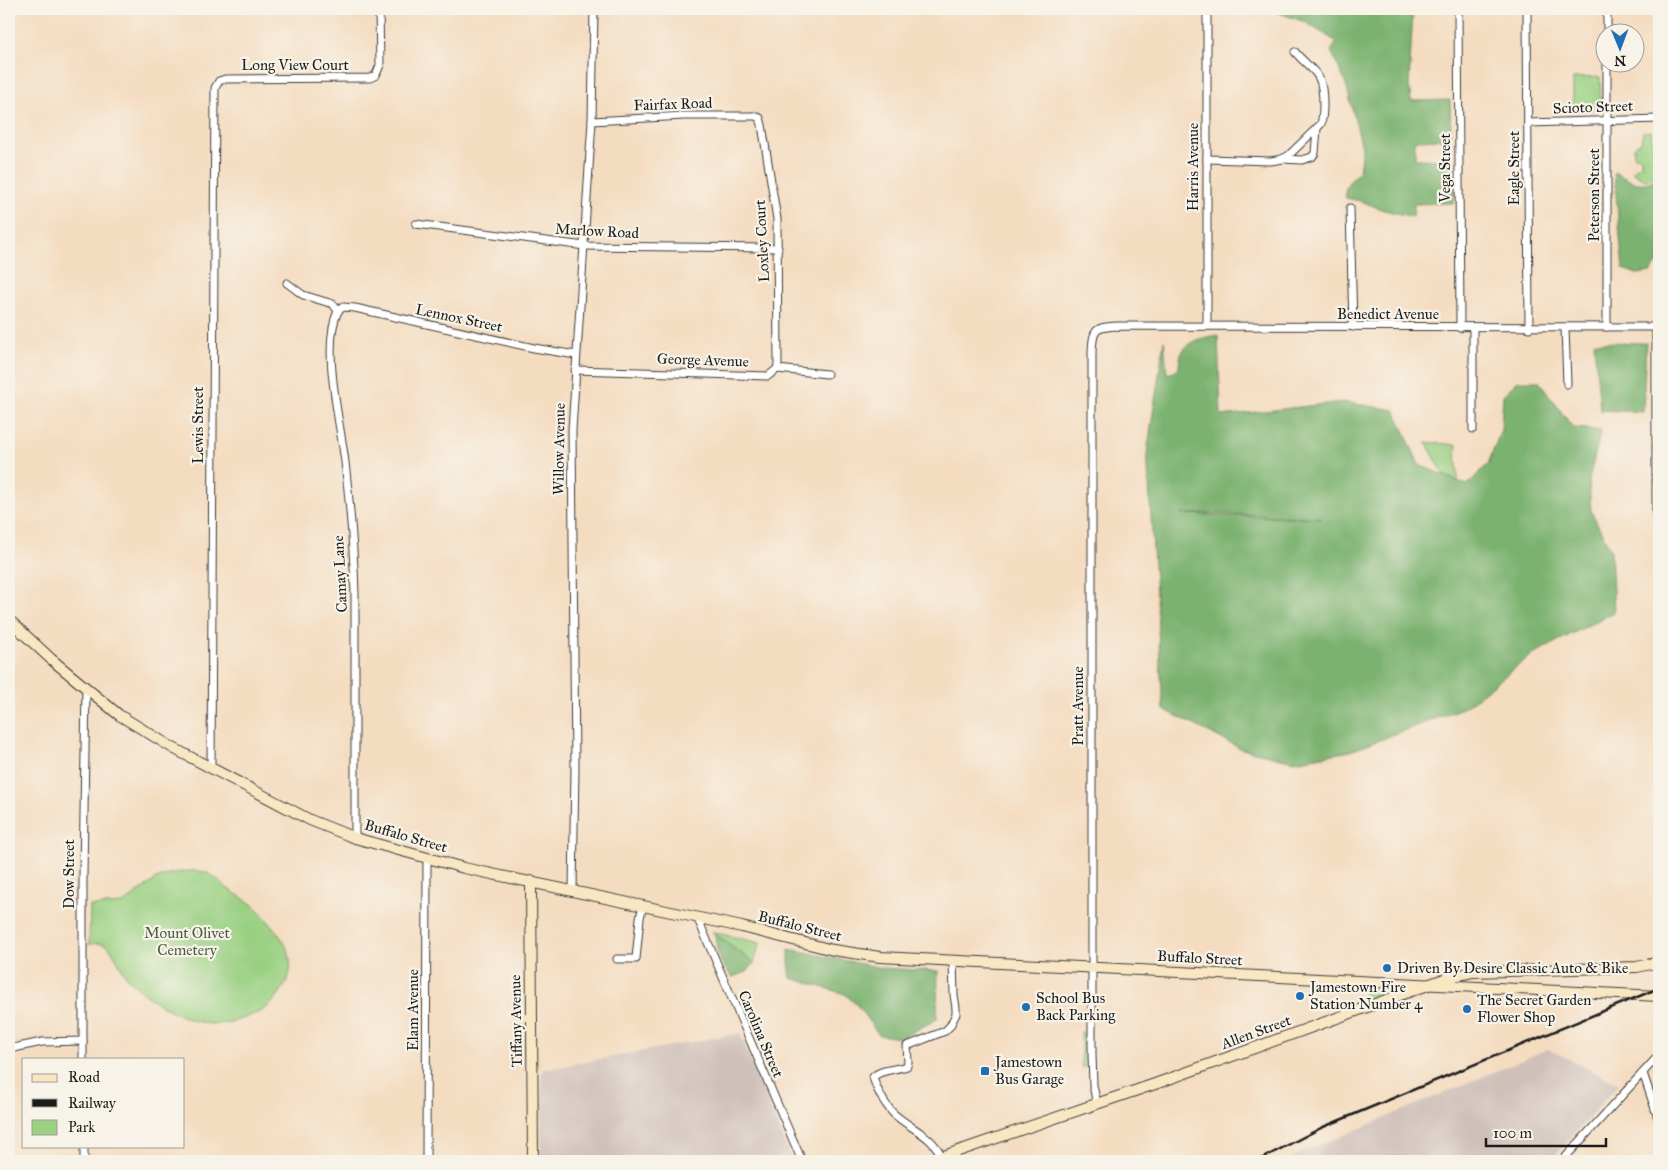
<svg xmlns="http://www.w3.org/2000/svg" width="1668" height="1170" viewBox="0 0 1668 1170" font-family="'IM FELL Great Primer',serif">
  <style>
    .industrial { fill: #cfc0ba }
    .green { fill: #9ad082; stroke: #5b764f }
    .forest { fill: #7bb270; stroke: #4c6746; fill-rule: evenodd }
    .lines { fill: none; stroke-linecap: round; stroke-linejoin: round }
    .street-casing { stroke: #3c3935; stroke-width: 9 }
    .secondary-casing { stroke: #3c3935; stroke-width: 12 }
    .street { stroke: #fff; stroke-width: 7 }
    .secondary { stroke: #f9e7c3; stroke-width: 10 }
    .rail { stroke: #1c1c1c; stroke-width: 2.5 }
    .poi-dot { fill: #1f6fb2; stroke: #f7f3e8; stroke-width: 2 }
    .labels { text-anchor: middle; stroke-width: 4.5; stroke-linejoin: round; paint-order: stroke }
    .street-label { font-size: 15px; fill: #1c1c1c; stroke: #f7f3e8 }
    .park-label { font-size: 15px; fill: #485b40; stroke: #f7f3e8 }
    .poi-label { font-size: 15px; fill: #1c1c1c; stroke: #f7f3e8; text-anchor: start }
  </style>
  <rect width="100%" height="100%" fill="#f7f3e8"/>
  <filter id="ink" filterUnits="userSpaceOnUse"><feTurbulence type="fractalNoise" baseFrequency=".02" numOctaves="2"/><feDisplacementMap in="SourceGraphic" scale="10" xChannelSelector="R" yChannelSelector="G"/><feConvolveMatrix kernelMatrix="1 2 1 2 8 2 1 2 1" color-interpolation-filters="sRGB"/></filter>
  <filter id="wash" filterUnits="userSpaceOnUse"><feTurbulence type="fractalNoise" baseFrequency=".0096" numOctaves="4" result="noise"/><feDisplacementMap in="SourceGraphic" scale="20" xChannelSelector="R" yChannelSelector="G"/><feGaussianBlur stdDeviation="1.12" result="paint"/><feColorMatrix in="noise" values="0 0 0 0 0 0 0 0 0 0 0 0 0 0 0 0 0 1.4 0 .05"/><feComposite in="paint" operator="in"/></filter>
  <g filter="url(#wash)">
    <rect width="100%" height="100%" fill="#f4dcc0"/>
    <g class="industrial">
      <path d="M 740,1033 L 792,1161 L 540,1161 L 542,1070 Z"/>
      <path d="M 1548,1049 L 1619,1084 L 1550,1161 L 1286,1161 L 1297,1155 Z"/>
    </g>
    <g class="green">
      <path d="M 1600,77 L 1601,110 L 1573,109 L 1573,78 Z"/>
      <path d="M 1651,131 L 1654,157 L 1657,168 L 1652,178 L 1645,180 L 1633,172 L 1634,168 L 1641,166 L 1641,157 L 1634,156 L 1634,147 L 1641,142 L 1643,132 Z"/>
      <path d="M 1426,442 L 1457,445 C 1455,457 1458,469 1458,481 L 1445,476 Z"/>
      <path d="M 187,871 C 214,870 210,876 230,890 C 238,896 248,900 255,907 C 260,911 264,916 268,921 C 284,940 299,959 285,985 C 280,993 272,1005 263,1010 C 247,1018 230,1024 212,1024 C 187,1024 143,997 128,978 C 120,969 116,953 107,946 C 101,942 95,943 89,945 L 90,906 L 123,904 L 156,879 L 169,874 Z"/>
      <path d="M 712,932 L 760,943 L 754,963 Z"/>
      <path d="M 1370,988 L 1379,989 L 1380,995 L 1367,1001 L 1363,991 L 1366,989 Z"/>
      <path d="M 1081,1032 L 1083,1032 L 1085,1038 L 1085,1065 L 1084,1068 L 1081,1066 Z"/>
    </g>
    <g class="forest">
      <path d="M 1275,9 L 1413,9 L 1409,84 L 1411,101 L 1450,100 L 1451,135 L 1446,135 L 1444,139 L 1415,140 L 1415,159 L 1453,160 L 1454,203 L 1414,204 L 1413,217 L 1384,210 L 1360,201 L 1346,198 C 1343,186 1350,180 1359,172 L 1362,147 L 1346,84 L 1331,51 L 1337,42 L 1305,22 L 1279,13 Z"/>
      <path d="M 1614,172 C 1630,181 1643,190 1659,176 L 1659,261 L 1651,272 L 1637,274 L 1623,269 Z"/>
      <path d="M 1218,335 L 1221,416 L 1343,402 L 1395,410 L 1419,465 L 1467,485 L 1488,464 L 1501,430 L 1503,395 L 1518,381 L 1539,381 L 1573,428 L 1601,430 L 1589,480 L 1591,511 L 1611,551 L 1614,612 L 1533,654 L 1465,707 L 1351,751 L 1294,761 L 1242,749 L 1163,709 L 1147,453 L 1164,341 L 1167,374 L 1174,372 L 1179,368 C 1179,342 1196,339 1218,335 ZM 1215,513 L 1322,518 L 1181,514 Z"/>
      <path d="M 1594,342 L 1646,343 L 1643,412 L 1600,410 Z"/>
      <path d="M 715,934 L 754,963 L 747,972 L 732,977 C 720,964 716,951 715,934 Z"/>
      <path d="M 789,949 L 882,968 L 938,971 L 937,1019 L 901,1038 L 879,1035 L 856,1004 L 845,994 L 791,978 L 789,963 Z"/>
    </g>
  </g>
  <g filter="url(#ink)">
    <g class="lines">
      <defs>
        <g id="street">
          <path d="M 1207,9 L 1207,326"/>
          <path d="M 1458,9 L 1460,328"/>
          <path d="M 1527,9 L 1529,328"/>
          <path d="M 1607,9 L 1607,32"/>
          <path d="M 1607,62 L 1607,327"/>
          <path d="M 592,121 L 684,116 L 755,116 L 760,118 L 762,125 L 777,219 L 778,364 L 777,369"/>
          <path d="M 1528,123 L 1659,119"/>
          <path d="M 1207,159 L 1271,161 L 1282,159 L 1288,156 L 1321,124 C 1323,117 1323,111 1323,104 C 1323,70 1314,74 1295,52"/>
          <path d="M 1282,159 L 1302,160 L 1312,157 L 1315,153 L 1317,128"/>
          <path d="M 1350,208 L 1353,327"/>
          <path d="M 416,224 L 585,246 L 778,248"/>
          <path d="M 287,283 L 303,295 L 333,304 L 338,311"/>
          <path d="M 338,311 C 321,346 340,421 345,462 C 350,506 354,551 355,595 L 355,838"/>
          <path d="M 338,311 L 343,307 L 355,308 L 534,348 L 576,355"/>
          <path d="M 1473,328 L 1473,429"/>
          <path d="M 1565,328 L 1567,384"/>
          <path d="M 575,370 L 768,376 L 777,369 L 827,374"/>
          <path d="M 1656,515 L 1656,327"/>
          <path d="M 211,768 L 215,88 L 219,81 L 225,79 L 370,78 L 376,75 L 380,65 L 379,9"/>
          <path d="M 573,890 L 575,769 L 572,430 L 592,121 L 594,9"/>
          <path d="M 697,917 L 802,1161"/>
          <path d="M 617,959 L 636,959 L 640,918 L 643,905"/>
          <path d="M 9,1049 L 42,1042 L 83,1041"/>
          <path d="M 83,1059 L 83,875 L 86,689"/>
          <path d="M 1643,1073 L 1659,1121"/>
          <path d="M 1097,1105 L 1093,1085 L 1092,1054 L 1092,352 C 1093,329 1095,327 1118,326 L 1659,327"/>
          <path d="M 84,1146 L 84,1161"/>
          <path d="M 942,1157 C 931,1133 909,1129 892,1112 C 884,1103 876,1089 873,1077 C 881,1069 896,1070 907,1066 L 908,1062 L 907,1046 L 945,1031 L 950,1026 L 956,1014 L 956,1008 L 954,995 L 953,960"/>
          <path d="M 426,1161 L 427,858"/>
          <path d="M 1562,1161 L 1659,1055"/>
        </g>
        <g id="secondary">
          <path d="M 9,620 L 51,659 L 119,715 L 173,748 L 310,820 L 355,838 L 464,868 L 742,927 L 833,950 L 880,957 L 1659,996"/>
          <path d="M 531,881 L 533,1161"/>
          <path d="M 929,1161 L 1155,1084 L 1447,978 L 1473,972 L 1637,967 L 1659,962"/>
        </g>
      </defs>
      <use href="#street" class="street-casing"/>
      <use href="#secondary" class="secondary-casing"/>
      <use href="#street" class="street"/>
      <use href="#secondary" class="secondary"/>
      <path class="rail" d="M 1257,1161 L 1321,1128 L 1659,988"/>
    </g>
  </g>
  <g class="poi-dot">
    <circle cx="1387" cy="968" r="5"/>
    <circle cx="1300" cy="996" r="5"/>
    <circle cx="1026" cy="1007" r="5"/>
    <circle cx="1467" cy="1009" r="5"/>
    <rect x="980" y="1066" width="10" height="10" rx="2.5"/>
  </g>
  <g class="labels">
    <g class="street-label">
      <text x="295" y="70">Long View Court</text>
      <text transform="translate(673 104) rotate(-2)" y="5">Fairfax Road</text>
      <text transform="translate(1593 107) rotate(-2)" y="5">Scioto Street</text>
      <text transform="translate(1193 167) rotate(-90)" y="5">Harris Avenue</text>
      <text transform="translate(1445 168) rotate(-90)" y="5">Vega Street</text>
      <text transform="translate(1514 168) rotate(-90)" y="5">Eagle Street</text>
      <text transform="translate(1594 195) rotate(-90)" y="5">Peterson Street</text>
      <text transform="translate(597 231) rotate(3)" y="5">Marlow Road</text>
      <text transform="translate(762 241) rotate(-93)" y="5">Loxley Court</text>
      <text x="1388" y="319">Benedict Avenue</text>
      <text transform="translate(459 318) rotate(12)" y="5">Lennox Street</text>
      <text transform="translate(703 360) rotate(2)" y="5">George Avenue</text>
      <text transform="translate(198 425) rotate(-90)" y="5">Lewis Street</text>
      <text transform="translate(559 449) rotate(-89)" y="5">Willow Avenue</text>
      <text transform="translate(340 574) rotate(-93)" y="5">Camay Lane</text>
      <text transform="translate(1078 706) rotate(-90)" y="5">Pratt Avenue</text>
      <text transform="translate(406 836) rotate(16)" y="5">Buffalo Street</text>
      <text transform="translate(69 874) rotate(-90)" y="5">Dow Street</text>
      <text transform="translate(800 926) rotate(14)" y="5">Buffalo Street</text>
      <text transform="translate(1200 958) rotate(3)" y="5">Buffalo Street</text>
      <text transform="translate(413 1010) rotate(-90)" y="5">Elam Avenue</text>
      <text transform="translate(516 1021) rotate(-91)" y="5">Tiffany Avenue</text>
      <text transform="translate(1256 1032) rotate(-20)" y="5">Allen Street</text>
      <text transform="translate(761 1034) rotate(67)" y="5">Carolina Street</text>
    </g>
    <g class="park-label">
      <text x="187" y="938">Mount Olivet<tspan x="187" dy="17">Cemetery</tspan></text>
    </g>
    <g class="poi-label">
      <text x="1397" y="973">Driven By Desire Classic Auto &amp; Bike</text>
      <text x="1310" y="992">Jamestown Fire<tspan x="1310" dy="17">Station Number 4</tspan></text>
      <text x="1036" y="1003">School Bus<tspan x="1036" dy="17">Back Parking</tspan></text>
      <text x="1477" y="1005">The Secret Garden<tspan x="1477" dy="17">Flower Shop</tspan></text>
      <text x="995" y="1067">Jamestown<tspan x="995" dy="17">Bus Garage</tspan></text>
    </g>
  </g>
  <rect width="1668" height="1170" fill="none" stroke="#f7f3e8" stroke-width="30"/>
  <rect x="22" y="1058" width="162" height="90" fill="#f7f3e8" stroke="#9f9d96"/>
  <rect x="32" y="1074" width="25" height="8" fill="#f9e7c3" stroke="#9f9d96"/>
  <text x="68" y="1082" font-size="15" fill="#1c1c1c">Road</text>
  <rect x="32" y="1099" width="25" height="8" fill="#1c1c1c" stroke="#9f9d96"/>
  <text x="68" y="1108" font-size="15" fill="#1c1c1c">Railway</text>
  <rect x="32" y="1120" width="25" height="15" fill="#9ad082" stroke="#9f9d96"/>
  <text x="68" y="1132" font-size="15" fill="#1c1c1c">Park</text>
  <g transform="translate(1620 48) rotate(179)"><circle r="24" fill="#f7f3e8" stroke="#9f9d96"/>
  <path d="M0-4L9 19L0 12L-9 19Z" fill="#1f6fb2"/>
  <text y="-8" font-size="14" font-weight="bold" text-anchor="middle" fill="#1c1c1c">N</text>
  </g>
  <path d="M1486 1138v8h120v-8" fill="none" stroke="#1c1c1c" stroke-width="2.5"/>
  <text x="1493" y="1138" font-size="15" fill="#1c1c1c" stroke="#f7f3e8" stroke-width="4" paint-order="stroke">100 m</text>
</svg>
